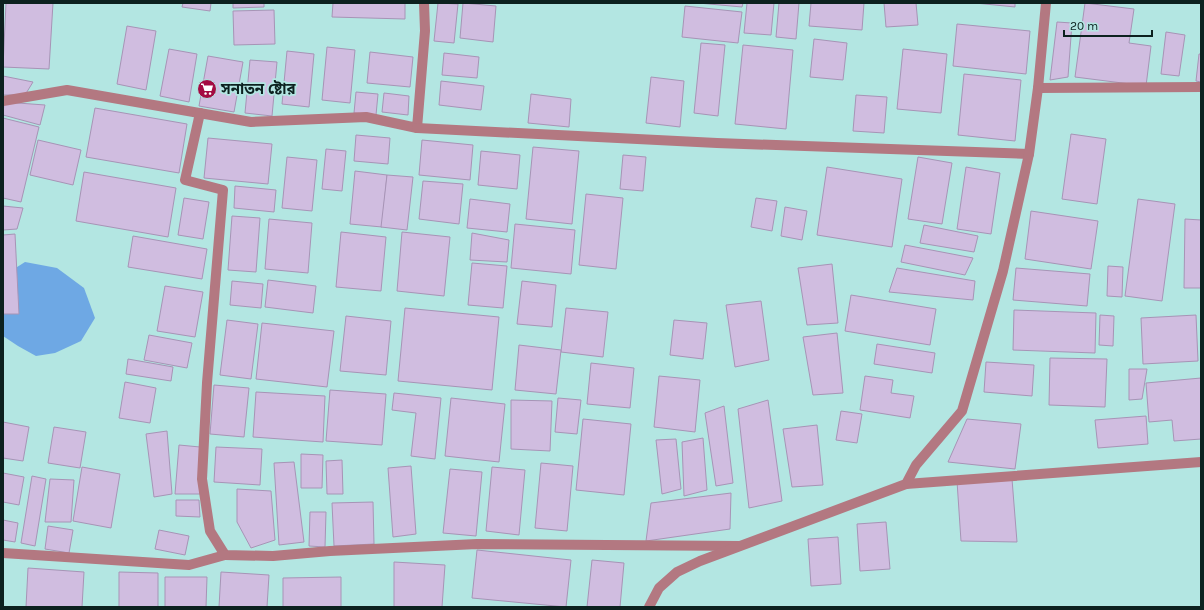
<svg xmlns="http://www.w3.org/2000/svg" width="1204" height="610" viewBox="0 0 1204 610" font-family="Karla,'Noto Sans Bengali',sans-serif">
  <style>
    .water { fill: #6ea8e4 }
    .building { fill: #d0bde0; stroke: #a794b6 }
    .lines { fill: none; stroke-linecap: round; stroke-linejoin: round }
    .minor { stroke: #b37881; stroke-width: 10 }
    .labels { text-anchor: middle; stroke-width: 3.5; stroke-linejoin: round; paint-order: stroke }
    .poi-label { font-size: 15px; font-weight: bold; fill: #0c211f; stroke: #b3e6e2; text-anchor: start }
  </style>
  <rect width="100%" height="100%" fill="#b3e6e2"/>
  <path class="water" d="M 25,262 L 57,268 L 84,288 L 95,318 L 81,341 L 55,353 L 36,356 L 18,346 L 3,336 L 3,276 Z"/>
  <g class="building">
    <path d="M 6,3 L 53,3 L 49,69 L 3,67 Z"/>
    <path d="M 183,3 L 211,3 L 210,11 L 182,7 Z"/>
    <path d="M 233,3 L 264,3 L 264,7 L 233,8 Z"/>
    <path d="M 333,3 L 405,3 L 405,19 L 332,17 Z"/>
    <path d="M 438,3 L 458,4 L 454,43 L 434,41 Z"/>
    <path d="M 463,3 L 496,6 L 493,42 L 460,38 Z"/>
    <path d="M 698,3 L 743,3 L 742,7 Z"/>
    <path d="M 747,3 L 774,3 L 771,35 L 744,33 Z"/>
    <path d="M 779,3 L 799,3 L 796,39 L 776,37 Z"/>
    <path d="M 811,3 L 864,3 L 862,30 L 809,26 Z"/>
    <path d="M 884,3 L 916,3 L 918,25 L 886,27 Z"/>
    <path d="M 975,3 L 1015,3 L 1015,7 Z"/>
    <path d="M 1085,3 L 1134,9 L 1129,43 L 1151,46 L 1146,86 L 1075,77 Z"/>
    <path d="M 685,6 L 742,12 L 738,43 L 682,37 Z"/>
    <path d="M 274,10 L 275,44 L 234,45 L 233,11 Z"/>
    <path d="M 1057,22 L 1072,23 L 1068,77 L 1050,80 Z"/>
    <path d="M 957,24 L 1030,31 L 1026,74 L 953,66 Z"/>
    <path d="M 127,26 L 156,31 L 146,90 L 117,84 Z"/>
    <path d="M 1166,32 L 1185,35 L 1179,76 L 1161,74 Z"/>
    <path d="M 814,39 L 847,43 L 843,80 L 810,77 Z"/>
    <path d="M 701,43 L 725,45 L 718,116 L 694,113 Z"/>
    <path d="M 743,45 L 793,50 L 786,129 L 735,124 Z"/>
    <path d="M 327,47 L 355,50 L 350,103 L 322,100 Z"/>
    <path d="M 169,49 L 197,54 L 189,102 L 160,96 Z"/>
    <path d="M 903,49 L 947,54 L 941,113 L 897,109 Z"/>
    <path d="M 287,51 L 314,54 L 309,107 L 282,104 Z"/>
    <path d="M 370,52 L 413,57 L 410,87 L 367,83 Z"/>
    <path d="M 444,53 L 479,57 L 477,78 L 442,75 Z"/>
    <path d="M 1199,54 L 1201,54 L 1201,82 L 1196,81 Z"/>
    <path d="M 208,56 L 243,62 L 234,112 L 199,106 Z"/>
    <path d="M 250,60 L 277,62 L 272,116 L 245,113 Z"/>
    <path d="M 964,74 L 1021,80 L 1015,141 L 958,135 Z"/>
    <path d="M 3,76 L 33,82 L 25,95 L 3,95 Z"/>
    <path d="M 651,77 L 684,81 L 680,127 L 646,123 Z"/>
    <path d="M 441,81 L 484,86 L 481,110 L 439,105 Z"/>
    <path d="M 356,92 L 378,94 L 376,115 L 354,113 Z"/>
    <path d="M 384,93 L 409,96 L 408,115 L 382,112 Z"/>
    <path d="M 531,94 L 571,99 L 569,127 L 528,123 Z"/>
    <path d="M 856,95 L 887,97 L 884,133 L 853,131 Z"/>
    <path d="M 4,102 L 45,105 L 40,125 L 3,115 Z"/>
    <path d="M 95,108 L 187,124 L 179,173 L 86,157 Z"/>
    <path d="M 3,118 L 39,127 L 21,202 L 3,198 Z"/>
    <path d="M 1071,134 L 1106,139 L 1097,204 L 1062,199 Z"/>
    <path d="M 356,135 L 390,138 L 388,164 L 354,161 Z"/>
    <path d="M 208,138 L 272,144 L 268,184 L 204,178 Z"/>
    <path d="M 38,140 L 81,150 L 73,185 L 30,175 Z"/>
    <path d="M 422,140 L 473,145 L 470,180 L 419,175 Z"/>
    <path d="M 533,147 L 579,151 L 572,224 L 526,219 Z"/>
    <path d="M 326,149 L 346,151 L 342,191 L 322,189 Z"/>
    <path d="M 481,151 L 520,155 L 517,189 L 478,185 Z"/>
    <path d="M 623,155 L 646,157 L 643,191 L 620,189 Z"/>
    <path d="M 287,157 L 317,160 L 312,211 L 282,208 Z"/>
    <path d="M 918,157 L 952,163 L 942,224 L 908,219 Z"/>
    <path d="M 827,167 L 902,179 L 892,247 L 817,235 Z"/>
    <path d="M 966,167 L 1000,173 L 991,234 L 957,229 Z"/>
    <path d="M 355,171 L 387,175 L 382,227 L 350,224 Z"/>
    <path d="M 84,172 L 176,188 L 168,237 L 76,221 Z"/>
    <path d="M 387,175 L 413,177 L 407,230 L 381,227 Z"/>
    <path d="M 423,181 L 463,184 L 459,224 L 419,219 Z"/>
    <path d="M 235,186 L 276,190 L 274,212 L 234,208 Z"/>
    <path d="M 586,194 L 623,198 L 616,269 L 579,265 Z"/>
    <path d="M 184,198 L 209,202 L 203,239 L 178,235 Z"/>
    <path d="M 756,198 L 777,201 L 772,231 L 751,227 Z"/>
    <path d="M 470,199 L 510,204 L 507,232 L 467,228 Z"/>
    <path d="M 1138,199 L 1175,204 L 1162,301 L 1125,296 Z"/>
    <path d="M 3,206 L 23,208 L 17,229 L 3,230 Z"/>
    <path d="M 785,207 L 807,211 L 802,240 L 781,236 Z"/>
    <path d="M 1031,211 L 1098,221 L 1091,269 L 1025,259 Z"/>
    <path d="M 232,216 L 260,218 L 256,272 L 228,270 Z"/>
    <path d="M 269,219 L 312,223 L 308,273 L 265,269 Z"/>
    <path d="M 1185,219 L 1201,220 L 1201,288 L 1184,288 Z"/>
    <path d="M 515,224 L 575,230 L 571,274 L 511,268 Z"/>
    <path d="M 924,225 L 978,236 L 974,252 L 920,243 Z"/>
    <path d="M 341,232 L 386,237 L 381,291 L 336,287 Z"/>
    <path d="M 402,232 L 450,237 L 444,296 L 397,291 Z"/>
    <path d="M 472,233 L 509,240 L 507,262 L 470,260 Z"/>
    <path d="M 15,234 L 19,314 L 3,314 L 3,235 Z"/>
    <path d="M 133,236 L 207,249 L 202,279 L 128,267 Z"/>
    <path d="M 905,245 L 973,258 L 965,275 L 901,262 Z"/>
    <path d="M 472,263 L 507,266 L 503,308 L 468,305 Z"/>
    <path d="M 832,264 L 838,323 L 807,325 L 798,268 Z"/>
    <path d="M 1108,266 L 1123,267 L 1122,297 L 1107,296 Z"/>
    <path d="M 897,268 L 975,281 L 973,300 L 889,292 Z"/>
    <path d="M 1016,268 L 1090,274 L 1087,306 L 1013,300 Z"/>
    <path d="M 268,280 L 316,286 L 313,313 L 265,307 Z"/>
    <path d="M 232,281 L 263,284 L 261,308 L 230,305 Z"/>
    <path d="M 522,281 L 556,285 L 552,327 L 517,324 Z"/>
    <path d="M 165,286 L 203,292 L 195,337 L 157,331 Z"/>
    <path d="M 851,295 L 936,309 L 930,345 L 845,331 Z"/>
    <path d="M 761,301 L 769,360 L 735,367 L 726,305 Z"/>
    <path d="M 405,308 L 499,317 L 492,390 L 398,381 Z"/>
    <path d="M 566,308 L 608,312 L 603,357 L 561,352 Z"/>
    <path d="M 1014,310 L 1096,313 L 1095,353 L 1013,350 Z"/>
    <path d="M 1100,315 L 1114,316 L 1113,346 L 1099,345 Z"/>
    <path d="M 1196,315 L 1198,361 L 1143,364 L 1141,318 Z"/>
    <path d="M 346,316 L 391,321 L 386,375 L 340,371 Z"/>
    <path d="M 227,320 L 258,324 L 251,379 L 220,375 Z"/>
    <path d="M 674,320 L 707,323 L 703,359 L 670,355 Z"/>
    <path d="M 262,323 L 334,331 L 327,387 L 256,379 Z"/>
    <path d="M 837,333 L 843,393 L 813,395 L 803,337 Z"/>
    <path d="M 149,335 L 192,343 L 187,368 L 144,360 Z"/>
    <path d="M 877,344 L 935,353 L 932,373 L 874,364 Z"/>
    <path d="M 519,345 L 561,350 L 556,394 L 515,390 Z"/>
    <path d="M 1050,358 L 1107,359 L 1105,407 L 1049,405 Z"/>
    <path d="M 128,359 L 173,367 L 171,381 L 126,374 Z"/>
    <path d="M 986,362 L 1034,365 L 1032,396 L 984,392 Z"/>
    <path d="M 591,363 L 634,368 L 630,408 L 587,404 Z"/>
    <path d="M 1129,369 L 1147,369 L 1142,399 L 1129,400 Z"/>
    <path d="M 659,376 L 700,380 L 695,432 L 654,427 Z"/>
    <path d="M 865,376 L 893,380 L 891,393 L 914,396 L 910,418 L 860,410 Z"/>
    <path d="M 1201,378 L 1201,439 L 1174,441 L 1172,420 L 1149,422 L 1146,383 Z"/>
    <path d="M 125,382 L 156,388 L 150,423 L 119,418 Z"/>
    <path d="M 214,385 L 249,388 L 244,437 L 210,434 Z"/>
    <path d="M 330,390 L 386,394 L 382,445 L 326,441 Z"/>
    <path d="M 256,392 L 325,396 L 323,442 L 253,437 Z"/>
    <path d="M 394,393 L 441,398 L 435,459 L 411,456 L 416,413 L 392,410 Z"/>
    <path d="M 451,398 L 505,404 L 499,462 L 445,456 Z"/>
    <path d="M 558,398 L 581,400 L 577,434 L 555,432 Z"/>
    <path d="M 511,400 L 552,401 L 550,451 L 511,449 Z"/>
    <path d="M 768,400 L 782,501 L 749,508 L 738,409 Z"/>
    <path d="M 724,406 L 733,483 L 716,486 L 705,413 Z"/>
    <path d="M 841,411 L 862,414 L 857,443 L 836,440 Z"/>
    <path d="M 1146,416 L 1148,444 L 1098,448 L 1095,420 Z"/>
    <path d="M 583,419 L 631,424 L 624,495 L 576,490 Z"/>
    <path d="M 967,419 L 1021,424 L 1015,469 L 948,462 Z"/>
    <path d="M 3,422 L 29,427 L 23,461 L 3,458 Z"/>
    <path d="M 817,425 L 823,485 L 792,487 L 783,429 Z"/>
    <path d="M 54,427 L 86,432 L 80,468 L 48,463 Z"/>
    <path d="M 167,431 L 172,494 L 154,497 L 146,434 Z"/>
    <path d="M 703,438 L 707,490 L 684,496 L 682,442 Z"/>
    <path d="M 676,439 L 681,489 L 662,494 L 656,440 Z"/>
    <path d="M 179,445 L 200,447 L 200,494 L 175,494 Z"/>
    <path d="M 216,447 L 262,449 L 260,485 L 214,482 Z"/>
    <path d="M 301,454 L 323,455 L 322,488 L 301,488 Z"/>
    <path d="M 342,460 L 343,494 L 327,494 L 326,461 Z"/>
    <path d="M 294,462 L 304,542 L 279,545 L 274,463 Z"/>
    <path d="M 541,463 L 573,466 L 567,531 L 535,528 Z"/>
    <path d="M 411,466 L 416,534 L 393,537 L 388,468 Z"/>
    <path d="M 82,467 L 120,474 L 111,528 L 73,521 Z"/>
    <path d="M 492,467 L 525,470 L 519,535 L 486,531 Z"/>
    <path d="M 450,469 L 482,472 L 476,536 L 443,533 Z"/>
    <path d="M 3,473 L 24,477 L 19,505 L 3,502 Z"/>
    <path d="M 32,476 L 46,479 L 35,546 L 21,543 Z"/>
    <path d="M 50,479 L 74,480 L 71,522 L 45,522 Z"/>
    <path d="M 1012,479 L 1017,542 L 961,541 L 957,481 Z"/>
    <path d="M 237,489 L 271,491 L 275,540 L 251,548 L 237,522 Z"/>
    <path d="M 731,493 L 730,529 L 646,541 L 651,503 Z"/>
    <path d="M 176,500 L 199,500 L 200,517 L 176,516 Z"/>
    <path d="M 373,502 L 374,544 L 334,546 L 332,503 Z"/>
    <path d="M 310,512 L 326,512 L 325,547 L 309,546 Z"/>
    <path d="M 3,520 L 18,523 L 15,542 L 3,540 Z"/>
    <path d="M 886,522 L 890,569 L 860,571 L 857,524 Z"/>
    <path d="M 48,526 L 73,530 L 69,553 L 45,549 Z"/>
    <path d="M 159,530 L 189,536 L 185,555 L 155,549 Z"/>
    <path d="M 838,537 L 841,584 L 811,586 L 808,539 Z"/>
    <path d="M 477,550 L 571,560 L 566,607 L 472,598 Z"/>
    <path d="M 592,560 L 624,563 L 620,607 L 587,607 Z"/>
    <path d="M 394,562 L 445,565 L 442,607 L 394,607 Z"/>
    <path d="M 28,568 L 84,572 L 82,607 L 26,607 Z"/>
    <path d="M 119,572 L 158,573 L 158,607 L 119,607 Z"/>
    <path d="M 221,572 L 269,575 L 267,607 L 219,607 Z"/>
    <path d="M 165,577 L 207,577 L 206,607 L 165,607 Z"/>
    <path d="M 341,577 L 341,607 L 283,607 L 283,578 Z"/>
  </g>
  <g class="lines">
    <g class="minor">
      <path d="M 1038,88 L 1201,87"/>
      <path d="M 3,101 L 67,90 L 251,122 L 366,117 L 417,128 L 425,31 L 424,3"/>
      <path d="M 200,113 L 185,180 L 223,190 L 207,383 L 202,479 L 210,531 L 225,555 L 273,556 L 330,551 L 477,544 L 739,546"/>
      <path d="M 417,128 L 717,143 L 1029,154"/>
      <path d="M 906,484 L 1201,462"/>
      <path d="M 3,553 L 189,565 L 225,555"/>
      <path d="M 649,607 L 659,588 L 677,572 L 700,561 L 906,484 L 916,465 L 962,411 L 1003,271 L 1029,154 L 1038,88 L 1046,3"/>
    </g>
  </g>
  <defs>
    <symbol id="supermarket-disc" viewBox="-11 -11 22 22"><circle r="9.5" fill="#a40b42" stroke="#b3e6e2"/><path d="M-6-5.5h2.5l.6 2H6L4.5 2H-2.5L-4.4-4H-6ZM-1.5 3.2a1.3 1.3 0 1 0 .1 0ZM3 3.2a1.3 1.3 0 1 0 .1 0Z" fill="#fff"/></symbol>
  </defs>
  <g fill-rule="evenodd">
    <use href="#supermarket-disc" x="196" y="78" width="22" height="22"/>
  </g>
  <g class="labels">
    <g class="poi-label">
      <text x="221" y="94">সনাতন ষ্টোর</text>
    </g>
  </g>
  <rect width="1204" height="610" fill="none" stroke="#0c211f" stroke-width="8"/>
  <path d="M1064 30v6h88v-6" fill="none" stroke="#0c211f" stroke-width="2"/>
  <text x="1070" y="30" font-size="12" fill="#0c211f" stroke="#b3e6e2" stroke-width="3" paint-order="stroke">20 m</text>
</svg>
